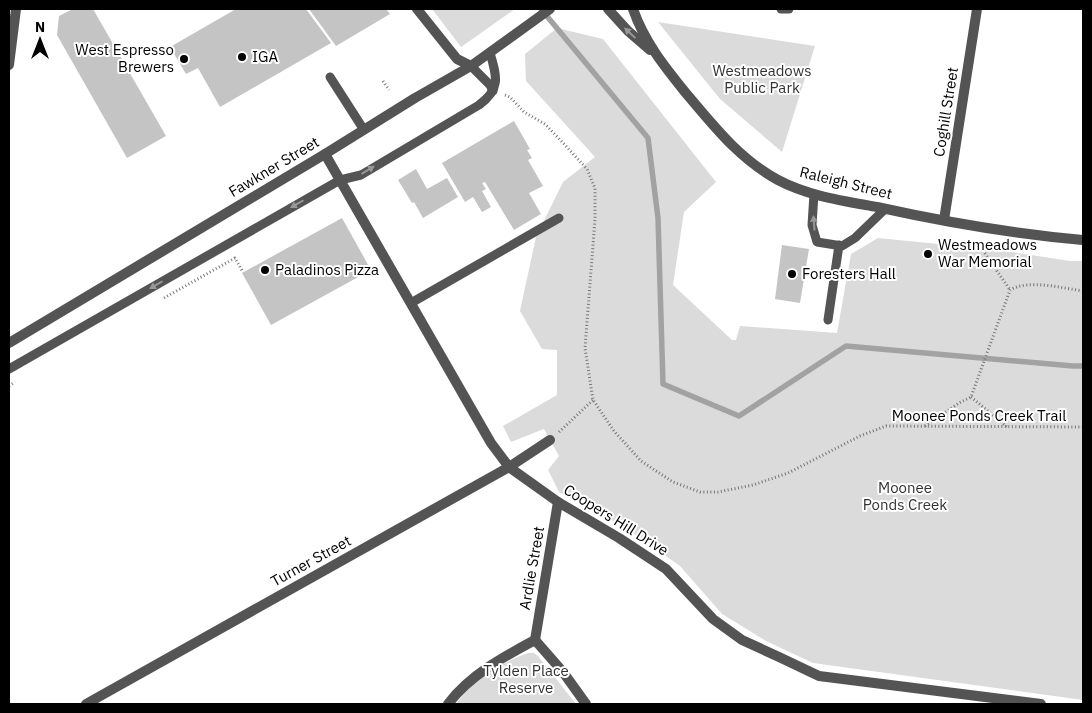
<svg xmlns="http://www.w3.org/2000/svg" width="1092" height="713" viewBox="0 0 1092 713" font-family="'IBM Plex Sans',sans-serif">
  <style>
    .green { fill: #dbdbdb }
    .lines { fill: none; stroke-linecap: round; stroke-linejoin: round }
    .stream { stroke: #a2a2a2; stroke-width: 5.5 }
    .building { fill: #c4c4c4 }
    .path { stroke: #767676; stroke-width: 3; stroke-dasharray: 1 2.5; stroke-linecap: butt }
    .service { stroke: #545454; stroke-width: 9 }
    .minor { stroke: #545454; stroke-width: 10 }
    .tertiary { stroke: #545454; stroke-width: 10 }
    .oneway { fill: #989898 }
    .poi-dot { fill: #000; stroke: #fff; stroke-width: 2 }
    .labels { text-anchor: middle; stroke-width: 4; stroke-linejoin: round; paint-order: stroke }
    .poi-label { font-size: 15px; fill: #000; stroke: #fff; text-anchor: start }
    .park-label { font-size: 15px; fill: #323232; stroke: #fff }
    .street-label { font-size: 15px; fill: #000; stroke: #fff }
  </style>
  <rect width="100%" height="100%" fill="#fff"/>
  <g class="green">
    <path d="M 432,9 L 515,9 L 461,47 Z"/>
    <path d="M 658,22 L 815,46 L 782,152 L 720,99 Z"/>
    <path d="M 557,28 L 603,39 L 716,182 L 684,212 L 673,285 L 732,340 L 736,340 L 740,326 L 837,333 L 851,254 L 878,238 L 999,250 L 1070,261 L 1083,261 L 1083,700 L 813,663 L 766,641 L 722,614 L 680,566 L 626,528 L 559,492 L 548,470 L 559,456 L 544,429 L 511,442 L 503,426 L 557,395 L 557,350 L 542,349 L 520,311 L 536,237 L 563,182 L 595,157 L 526,81 L 525,54 Z"/>
    <path d="M 528,653 L 534,653 L 538,656 L 576,704 L 456,704 C 470,683 503,661 528,653 Z"/>
  </g>
  <g class="lines">
    <path class="stream" d="M 541,9 L 648,138 L 658,218 L 663,384 L 739,416 L 846,346 L 1073,366 L 1083,366"/>
  </g>
  <g class="building">
    <path d="M 73,9 L 93,9 L 166,136 L 127,158 L 57,35 L 59,16 Z"/>
    <path d="M 236,9 L 306,9 L 331,43 L 220,107 L 198,68 L 186,74 L 170,47 Z"/>
    <path d="M 309,9 L 386,9 L 390,14 L 336,46 Z"/>
    <path d="M 514,121 L 530,149 L 527,150 L 532,158 L 528,160 L 543,186 L 529,193 L 541,214 L 514,230 L 485,182 L 482,183 L 486,189 L 482,191 L 491,207 L 482,212 L 473,197 L 465,202 L 442,163 Z"/>
    <path d="M 416,169 L 427,189 L 447,178 L 458,197 L 423,218 L 414,202 L 412,203 L 398,180 Z"/>
    <path d="M 342,218 L 371,270 L 271,325 L 242,273 Z"/>
    <path d="M 782,245 L 809,249 L 800,303 L 775,299 Z"/>
  </g>
  <g class="lines">
    <g class="path">
      <path d="M 383,81 L 389,90"/>
      <path d="M 505,95 L 510,97 L 524,112 L 545,124 L 564,144 L 587,169 L 595,188 L 595,219 L 585,348 L 593,400 L 614,431 L 641,461 L 673,482 L 700,492 L 718,492 L 753,485 L 788,473 L 860,436 L 886,426 L 1083,427"/>
      <path d="M 979,241 L 984,248 L 984,252 L 1010,290"/>
      <path d="M 164,298 L 235,258 L 243,272"/>
      <path d="M 9,386 L 15,382"/>
      <path d="M 971,397 L 1007,427"/>
      <path d="M 925,426 L 959,403 L 971,397 L 1010,290 C 1028,279 1062,288 1083,291"/>
      <path d="M 559,432 L 593,400"/>
    </g>
    <g class="service">
      <path d="M 781,9 L 789,9"/>
      <path d="M 471,66 L 490,85 L 493,91"/>
      <path d="M 330,77 L 364,130"/>
      <path d="M 814,194 L 812,225 L 817,242 L 842,246 L 855,238 L 885,209"/>
      <path d="M 411,303 L 559,218"/>
      <path d="M 828,320 L 839,245"/>
      <path d="M 9,369 L 340,180 L 361,175 L 479,105 C 501,89 497,77 490,53"/>
    </g>
    <g class="minor">
      <path d="M 417,9 L 457,59 L 471,66"/>
      <path d="M 9,65 L 16,9"/>
      <path d="M 325,154 L 491,443 L 509,467 L 558,502 L 619,538 L 666,569 L 713,619 L 742,640 L 779,657 L 819,676 L 1041,704"/>
      <path d="M 944,220 L 977,9"/>
      <path d="M 535,640 L 558,502"/>
      <path d="M 535,640 L 563,672 L 586,704"/>
      <path d="M 86,704 L 509,467 L 550,440"/>
      <path d="M 448,704 C 470,675 503,657 535,640"/>
    </g>
    <g class="tertiary">
      <path d="M 608,9 L 628,31 L 650,50"/>
      <path d="M 633,9 C 644,41 664,66 685,92 C 713,125 739,159 778,180 C 808,196 844,201 877,207 C 945,222 1014,234 1083,240"/>
      <path d="M 9,343 L 325,154 L 415,98 L 471,66 L 550,9"/>
    </g>
  </g>
  <defs><path id="oneway-solid" d="M-6-.8H1V-3.2L6.5 0L1 3.2V.8H-6Z" transform="scale(1.25)"/></defs>
  <g class="oneway">
    <use href="#oneway-solid" transform="translate(630 33) rotate(-137)"/>
    <use href="#oneway-solid" transform="translate(368 170) rotate(-31)"/>
    <use href="#oneway-solid" transform="translate(297 204) rotate(150)"/>
    <use href="#oneway-solid" transform="translate(814 223) rotate(-94)"/>
    <use href="#oneway-solid" transform="translate(156 285) rotate(150)"/>
  </g>
  <g class="poi-dot">
    <circle cx="242" cy="57" r="5"/>
    <circle cx="184" cy="59" r="5"/>
    <circle cx="928" cy="254" r="5"/>
    <circle cx="265" cy="270" r="5"/>
    <circle cx="792" cy="274" r="5"/>
  </g>
  <g class="labels">
    <g class="poi-label">
      <text x="174" y="55" text-anchor="end">West Espresso<tspan x="174" dy="17">Brewers</tspan></text>
      <text x="252" y="62">IGA</text>
      <text x="938" y="250">Westmeadows<tspan x="938" dy="17">War Memorial</tspan></text>
      <text x="275" y="275">Paladinos Pizza</text>
      <text x="802" y="279">Foresters Hall</text>
    </g>
    <g class="park-label">
      <text x="762" y="76">Westmeadows<tspan x="762" dy="17">Public Park</tspan></text>
      <text x="905" y="493">Moonee<tspan x="905" dy="17">Ponds Creek</tspan></text>
      <text x="526" y="676">Tylden Place<tspan x="526" dy="17">Reserve</tspan></text>
    </g>
    <g class="street-label">
      <text transform="translate(946 112) rotate(-81)" y="5">Coghill Street</text>
      <text transform="translate(274 167) rotate(-31)" y="5">Fawkner Street</text>
      <text transform="translate(846 183) rotate(14)" y="5">Raleigh Street</text>
      <text x="979" y="421">Moonee Ponds Creek Trail</text>
      <text transform="translate(616 520) rotate(32)" y="5">Coopers Hill Drive</text>
      <text transform="translate(311 561) rotate(-29)" y="5">Turner Street</text>
      <text transform="translate(532 568) rotate(-80)" y="5">Ardlie Street</text>
    </g>
  </g>
  <rect width="1092" height="713" fill="none" stroke="#000000" stroke-width="20"/>
  <g transform="translate(40 40)" stroke="#ffffff" stroke-width="4" paint-order="stroke">
  <path d="M0-4L9 19L0 12L-9 19Z" fill="#000000"/>
  <text y="-8" font-size="14" font-weight="bold" text-anchor="middle" fill="#000000">N</text>
  </g>
</svg>
